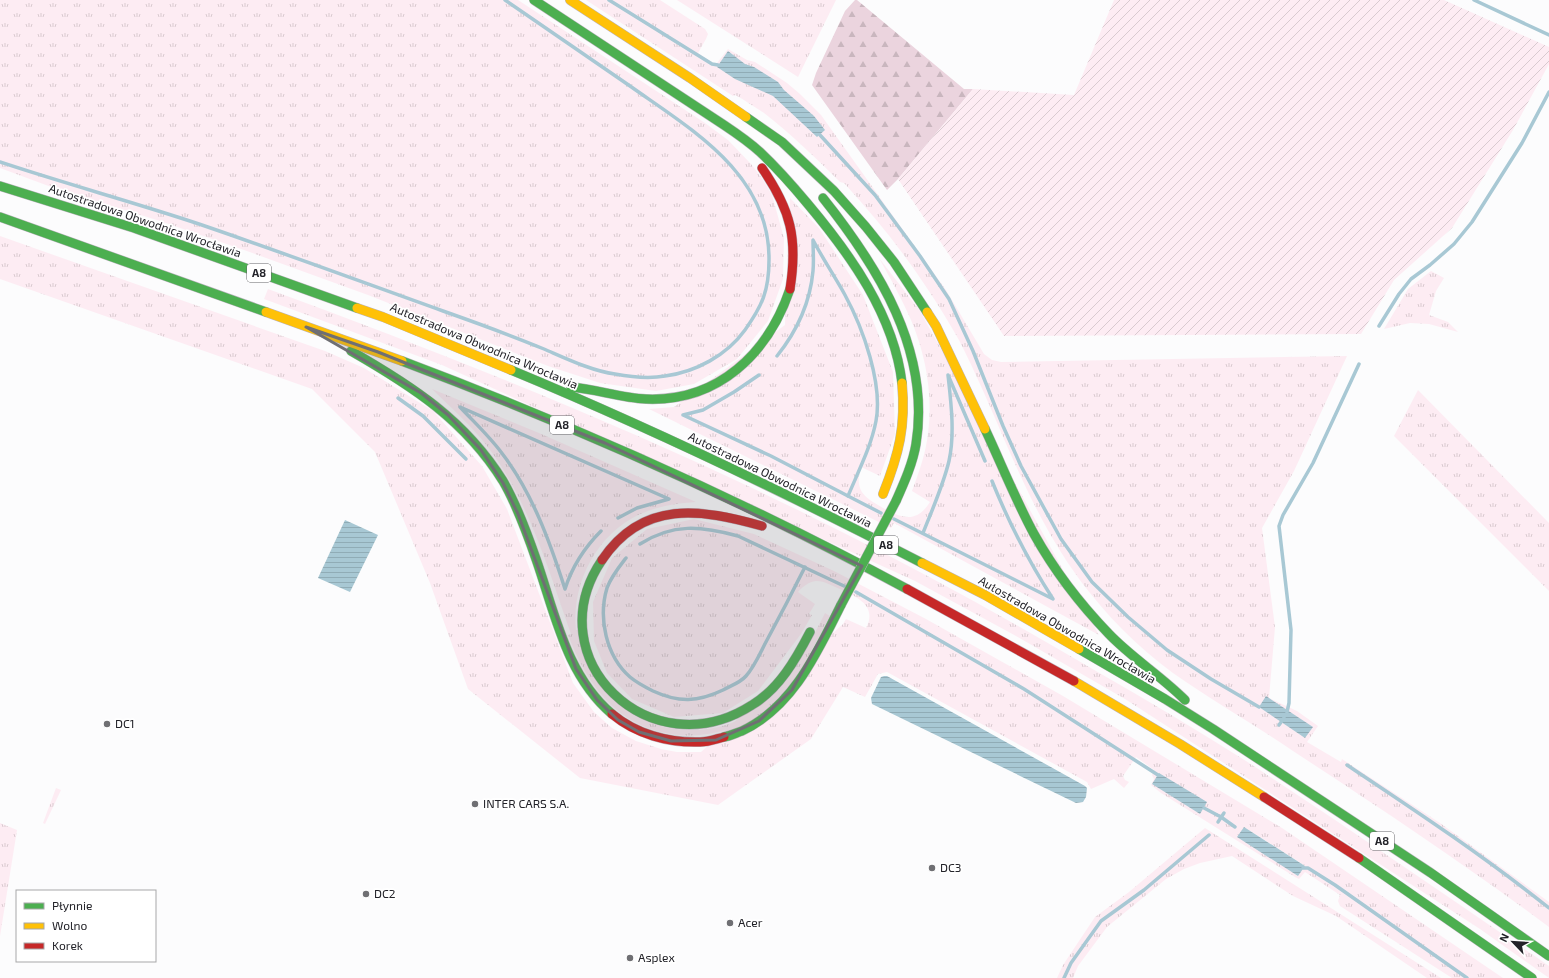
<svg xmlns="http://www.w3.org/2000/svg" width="1549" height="978" viewBox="0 0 1549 978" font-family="'Exo 2',sans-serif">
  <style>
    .grass { fill: url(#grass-tufts); fill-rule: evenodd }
    .forest { fill: url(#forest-firs) }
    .garden { fill: url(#garden-furrows) }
    .water { fill: url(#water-rules) }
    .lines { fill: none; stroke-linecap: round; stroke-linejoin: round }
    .stream { stroke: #a8c8d4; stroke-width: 3.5 }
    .fast-casing { stroke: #bbb4be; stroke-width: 10 }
    .slow-casing { stroke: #bbb4be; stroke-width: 10 }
    .jam-casing { stroke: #bbb4be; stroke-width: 10 }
    .fast { stroke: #4caf50; stroke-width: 9 }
    .slow { stroke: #ffc107; stroke-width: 9 }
    .jam { stroke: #c62828; stroke-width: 9 }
    .fast-bridge-casing { stroke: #bbb4be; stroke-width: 10; stroke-linecap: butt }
    .fast-bridge { stroke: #4caf50; stroke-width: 9 }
    .marked { fill: #6f6f73; fill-opacity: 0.2; stroke: #6f6f73; stroke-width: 3; stroke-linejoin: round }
    .poi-dot { fill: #6f6f73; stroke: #fff; stroke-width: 1.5 }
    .labels { text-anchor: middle; stroke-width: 3.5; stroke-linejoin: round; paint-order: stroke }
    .shield { fill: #fff; stroke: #656569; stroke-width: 1 }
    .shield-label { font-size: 11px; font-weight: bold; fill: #232329 }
    .street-label { font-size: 12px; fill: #232329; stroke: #fff }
    .poi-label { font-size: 12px; fill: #232329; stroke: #fff; text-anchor: start }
  </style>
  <defs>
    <pattern id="grass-tufts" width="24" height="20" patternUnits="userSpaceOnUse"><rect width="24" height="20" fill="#fdecf3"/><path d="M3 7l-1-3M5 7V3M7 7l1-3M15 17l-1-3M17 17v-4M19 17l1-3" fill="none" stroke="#d9cad0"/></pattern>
    <pattern id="forest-firs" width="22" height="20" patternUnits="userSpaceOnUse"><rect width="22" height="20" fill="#ebd4de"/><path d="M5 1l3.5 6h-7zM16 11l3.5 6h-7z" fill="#c9b6be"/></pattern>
    <pattern id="garden-furrows" width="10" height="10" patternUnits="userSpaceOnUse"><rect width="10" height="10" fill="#fdecf3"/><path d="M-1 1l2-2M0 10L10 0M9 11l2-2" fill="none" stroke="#d9cad0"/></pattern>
    <pattern id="water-rules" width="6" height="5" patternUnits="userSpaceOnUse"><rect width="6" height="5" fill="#a8c8d4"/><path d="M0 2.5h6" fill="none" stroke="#90acb6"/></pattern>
  </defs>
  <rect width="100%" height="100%" fill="#fcfcfd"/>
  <g class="grass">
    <path d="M 0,0 L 518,0 L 705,123 L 728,140 L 751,164 L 762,178 L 772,195 L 784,238 L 783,279 L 768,321 L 737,359 L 694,384 L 656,391 L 600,383 L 548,366 L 368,295 L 244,250 L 160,221 L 54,188 L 0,168 Z"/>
    <path d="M 586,0 L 660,0 L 705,29 L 708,34 L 706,39 L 698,53 L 713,63 L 717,63 L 728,49 L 747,60 L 755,62 L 787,83 L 800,94 L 821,115 L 946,290 L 984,354 L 992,360 L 1001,362 L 1347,356 L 1294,471 L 1262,528 L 1275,627 L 1269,698 L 1297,711 L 1318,726 L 1307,742 L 1341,762 L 1342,759 L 1440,823 L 1549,902 L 1549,927 C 1466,865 1380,808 1293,751 C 1258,727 1221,706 1186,682 C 1150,658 1117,627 1090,593 C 1031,520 1005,433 964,350 C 958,337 950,325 943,313 C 914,266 882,224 844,183 L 840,182 C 816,158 791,134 764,113 C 754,107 745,100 735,95 L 733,96 Z"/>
    <path d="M 677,0 L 836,0 L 798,77 Z"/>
    <path d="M 790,198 L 819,228 L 863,295 L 893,372 L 895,434 L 880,476 L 861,467 C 854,491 864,497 883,508 C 902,518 916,524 930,502 L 912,491 C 919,472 926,453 928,433 C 933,396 926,355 911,320 C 902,299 890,278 879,258 L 920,311 L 1099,635 L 894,523 L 891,528 L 649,409 L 674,407 L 785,325 Z"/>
    <path d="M 0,236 L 325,351 L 364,368 L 433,411 L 482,466 L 507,509 L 573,683 L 594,712 L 612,728 L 636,741 L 661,749 L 677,752 L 701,752 L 843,624 L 846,619 L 866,628 C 878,605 856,597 840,589 C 832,586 825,581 816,581 C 809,582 803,586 798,592 L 815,604 L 809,614 L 812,615 L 801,634 L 758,691 L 723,713 L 674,717 L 632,699 L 607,673 L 594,641 L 593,602 L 612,558 L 647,529 L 694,519 L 754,534 L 834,571 L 926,619 L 1063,696 L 1282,828 L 1503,978 L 1452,978 L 1340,906 L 1338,901 L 1340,895 L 1305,872 L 1299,879 L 1295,877 L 1161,793 L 1151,785 L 1154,779 L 1152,775 L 1154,770 L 1136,757 L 1123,776 L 1125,780 L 1129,782 L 1124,788 L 1114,779 L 1091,789 L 1087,782 L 887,672 L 878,674 L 865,697 L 843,687 L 811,739 L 718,805 L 580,778 L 468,689 L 430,583 L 375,452 L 312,389 L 0,279 ZM 1244,827 L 1304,865 L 1298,876 Z"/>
    <path d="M 1431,271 L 1444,278 L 1436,291 L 1429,315 L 1448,322 L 1458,332 L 1429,324 L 1410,323 L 1384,329 L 1408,289 Z"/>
    <path d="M 268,289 C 465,361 659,439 846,534 C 931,576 1014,623 1096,671 C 1147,700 1197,730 1246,761 C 1348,828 1449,897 1549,966 L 1549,978 L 1480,929 L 1125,699 L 1016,636 L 915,581 L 442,365 L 264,299 Z"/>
    <path d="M 432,389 L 539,433 L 696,502 C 680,503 664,505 648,511 C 600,528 571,580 576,630 L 579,630 C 581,644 584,658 591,670 C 624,732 705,749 760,707 C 790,683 808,647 825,613 L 830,616 C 813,648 797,682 769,706 C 724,745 655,746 611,705 C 591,686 578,661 568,635 L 571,634 C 548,569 529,501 487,446 C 471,425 451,408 432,389 Z"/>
    <path d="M 1418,390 L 1549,523 L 1549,591 L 1394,436 Z"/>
    <path d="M 56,788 L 61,790 L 45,824 L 43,823 Z"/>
    <path d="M 0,823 L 17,830 L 0,936 Z"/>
    <path d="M 1205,828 L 1441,978 L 1427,978 L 1336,916 L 1293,896 L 1232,856 L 1200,863 L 1184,869 L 1166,879 L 1107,927 L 1078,966 L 1073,978 L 1057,978 L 1063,965 L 1095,917 L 1129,892 Z"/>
  </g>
  <path class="forest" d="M 855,0 L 857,0 L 964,89 L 973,89 L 898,179 L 887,190 L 812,85 L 816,73 L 845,11 Z"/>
  <path class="garden" d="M 1114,0 L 1444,0 L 1549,47 L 1549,64 L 1513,130 L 1452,228 L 1394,280 L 1361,334 L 1004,336 L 898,179 L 973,89 L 1074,95 Z"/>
  <g class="water">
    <path d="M 728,51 L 745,64 L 754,67 L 778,82 L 784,90 L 814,116 L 825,130 L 817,137 L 773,96 L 735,79 L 717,67 Z"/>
    <path d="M 345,520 L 378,535 L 350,592 L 318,578 Z"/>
    <path d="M 884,676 L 887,676 L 1085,786 L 1087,788 L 1086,797 L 1083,802 L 1076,803 L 872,704 L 871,698 L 881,677 Z"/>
    <path d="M 1266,696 L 1313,727 L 1305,738 L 1259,707 Z"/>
    <path d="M 1159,773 L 1207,802 L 1200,814 L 1152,784 Z"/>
    <path d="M 1244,827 L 1305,866 L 1298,876 L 1237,837 Z"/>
  </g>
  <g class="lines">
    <g class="stream">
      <path d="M 609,0 L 712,64 L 718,65"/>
      <path d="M 1474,0 L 1549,35"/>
      <path d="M 820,135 L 875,195 L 920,256 L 949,299 L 973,351 L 1003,426 L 1021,466 L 1061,539 L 1092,582 L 1128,617 L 1167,650 L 1211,679 L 1259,707"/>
      <path d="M 0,162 C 66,184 133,202 199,224 C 281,252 362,282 443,311 C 477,323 510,335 544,349 C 565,358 592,371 615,374 C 631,377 649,379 665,376 C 696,372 727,355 745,330 C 762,306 769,291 769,260 C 770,174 692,130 630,86 C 588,57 547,29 505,0"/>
      <path d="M 1379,326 L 1399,294 L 1411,279 L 1430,265 L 1454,244 L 1472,222 L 1522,143 L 1549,92"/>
      <path d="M 759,375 L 734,392 L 703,410 L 683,415 L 771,456 L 848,496 C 858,472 871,447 876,421 C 883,384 863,328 845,295 C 835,277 823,259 813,240 C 813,250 814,261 813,271 C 810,304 797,331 777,356"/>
      <path d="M 398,398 L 423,416 L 466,459"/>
      <path d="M 848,496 L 881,513"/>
      <path d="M 894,519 L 1053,599 C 1029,562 1009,523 992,481"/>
      <path d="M 601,531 C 584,548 572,567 565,589 C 550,542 532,492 501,452 C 489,436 474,422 460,407 L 669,499 L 637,508 L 618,518"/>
      <path d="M 923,533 C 932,510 943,486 949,461 C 955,434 951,402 948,375 L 985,461"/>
      <path d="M 640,544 C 673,523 701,526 738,536 L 844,586"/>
      <path d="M 626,558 C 619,567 611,577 607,588 C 598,618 606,656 630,677 C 637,683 645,687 653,691 C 679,703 698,702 723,690 C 730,686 740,683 746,676 C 755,666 761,651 767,640 C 780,616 793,591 805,567"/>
      <path d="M 856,592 L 1024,689 L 1158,775"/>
      <path d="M 1287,712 L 1289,703 L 1291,630 L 1279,526 L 1283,515 L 1313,463 L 1359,364"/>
      <path d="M 1279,725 L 1284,718"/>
      <path d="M 1347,765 C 1416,811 1484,856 1549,908"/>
      <path d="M 1204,808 L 1221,817 L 1235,827"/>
      <path d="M 1218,822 L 1224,813"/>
      <path d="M 1303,868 L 1308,868 L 1335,885 L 1467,978"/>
      <path d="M 1064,978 L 1071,963 L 1101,921 L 1144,890 L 1209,835"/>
    </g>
    <defs>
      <g id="fast">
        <path d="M 534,0 L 724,125 C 736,133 749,142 760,152 C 777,168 792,185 807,203 C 850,254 894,315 902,383"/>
        <path d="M 746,117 L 782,142 L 834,191 L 866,227 L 894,262 L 927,312"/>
        <path d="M 0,186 L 134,228 L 357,308"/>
        <path d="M 823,198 C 878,267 931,351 916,444 C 913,463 904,483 896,501"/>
        <path d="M 0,217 L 266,312"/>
        <path d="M 351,351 C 412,386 465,420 503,481 C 517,505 527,533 536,559 C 555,613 566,675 612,714"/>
        <path d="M 402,361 C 575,426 744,501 907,589"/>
        <path d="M 511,370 C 651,428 788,494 922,563"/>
        <path d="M 571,387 C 596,389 621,398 646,399 C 718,402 768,354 790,289"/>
        <path d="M 985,429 C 1001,463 1016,501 1034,534 C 1054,570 1081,605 1109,634 C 1132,658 1161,676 1185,700"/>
        <path d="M 602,560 C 535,659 651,770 752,705 C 779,689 796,659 810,632"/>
        <path d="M 1079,649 L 1165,699 L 1213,729 L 1431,873 L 1549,956"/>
        <path d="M 724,737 C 730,736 736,733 742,731 C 793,707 817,653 841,605"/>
        <path d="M 1359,858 L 1532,978"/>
      </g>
      <g id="slow">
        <path d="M 570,0 L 690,78 L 746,117"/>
        <path d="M 357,308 L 383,317 L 511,370"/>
        <path d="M 266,312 L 402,361"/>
        <path d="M 927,312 L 936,326 L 985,429"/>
        <path d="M 883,494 C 899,454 906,426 902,383"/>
        <path d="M 922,563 L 985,595 L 1079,649"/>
        <path d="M 1074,681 L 1180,744 L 1264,797"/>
      </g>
      <g id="jam">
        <path d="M 762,168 C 791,210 798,239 790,289"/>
        <path d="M 602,560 C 643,499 701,509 762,526"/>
        <path d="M 907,589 L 1074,681"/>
        <path d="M 612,714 C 636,734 668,743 700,742 C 708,742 716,739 724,737"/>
        <path d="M 1264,797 L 1359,858"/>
      </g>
    </defs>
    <use href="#fast" class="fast-casing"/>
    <use href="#slow" class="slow-casing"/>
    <use href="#jam" class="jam-casing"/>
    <use href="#fast" class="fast"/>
    <use href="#slow" class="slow"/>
    <use href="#jam" class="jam"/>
    <defs>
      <path id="fast-bridge" d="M 841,605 L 896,501"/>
    </defs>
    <use href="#fast-bridge" class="fast-bridge-casing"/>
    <use href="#fast-bridge" class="fast-bridge"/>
  </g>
  <path class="marked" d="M 306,327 L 378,352 L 605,443 L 862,566 L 792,690 L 759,721 L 716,740 L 671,741 L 639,732 L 618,720 L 597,700 L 576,669 L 518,514 L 503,483 L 481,450 L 448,415 L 421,393 Z"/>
  <g class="poi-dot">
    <circle cx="107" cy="724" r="4"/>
    <circle cx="475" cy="804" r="4"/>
    <circle cx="932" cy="868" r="4"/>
    <circle cx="366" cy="894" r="4"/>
    <circle cx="730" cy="923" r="4"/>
    <circle cx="630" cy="958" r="4"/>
  </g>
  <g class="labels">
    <g class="shield">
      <rect x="247" y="264" width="24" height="18" rx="3"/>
      <rect x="550" y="416" width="24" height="18" rx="3"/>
      <rect x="874" y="536" width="24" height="18" rx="3"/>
      <rect x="1370" y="832" width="24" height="18" rx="3"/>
    </g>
    <g class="shield-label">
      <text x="259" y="277">A8</text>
      <text x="562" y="429">A8</text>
      <text x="886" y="549">A8</text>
      <text x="1382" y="845">A8</text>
    </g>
    <g class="street-label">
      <text transform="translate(145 221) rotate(19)" y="4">Autostradowa Obwodnica Wrocławia</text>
      <text transform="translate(484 346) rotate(23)" y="4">Autostradowa Obwodnica Wrocławia</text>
      <text transform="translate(780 480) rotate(26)" y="4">Autostradowa Obwodnica Wrocławia</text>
      <text transform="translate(1067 630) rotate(30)" y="4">Autostradowa Obwodnica Wrocławia</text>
    </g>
    <g class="poi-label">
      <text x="115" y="728">DC1</text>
      <text x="483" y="808">INTER CARS S.A.</text>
      <text x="940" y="872">DC3</text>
      <text x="374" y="898">DC2</text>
      <text x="738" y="927">Acer</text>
      <text x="638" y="962">Asplex</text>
    </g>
  </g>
  <rect x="16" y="890" width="140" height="72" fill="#ffffff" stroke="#a7a7a9"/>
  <rect x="24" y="903" width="20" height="6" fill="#4caf50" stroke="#a7a7a9"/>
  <text x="52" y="910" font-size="12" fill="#232329">Płynnie</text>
  <rect x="24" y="923" width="20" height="6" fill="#ffc107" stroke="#a7a7a9"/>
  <text x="52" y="930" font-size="12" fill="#232329">Wolno</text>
  <rect x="24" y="943" width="20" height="6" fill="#c62828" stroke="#a7a7a9"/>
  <text x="52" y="950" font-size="12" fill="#232329">Korek</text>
  <g transform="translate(1513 942) rotate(295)" stroke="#ffffff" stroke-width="3" paint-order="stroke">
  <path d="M0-3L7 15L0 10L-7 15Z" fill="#232329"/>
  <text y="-6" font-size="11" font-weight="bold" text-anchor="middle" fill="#232329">N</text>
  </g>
</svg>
